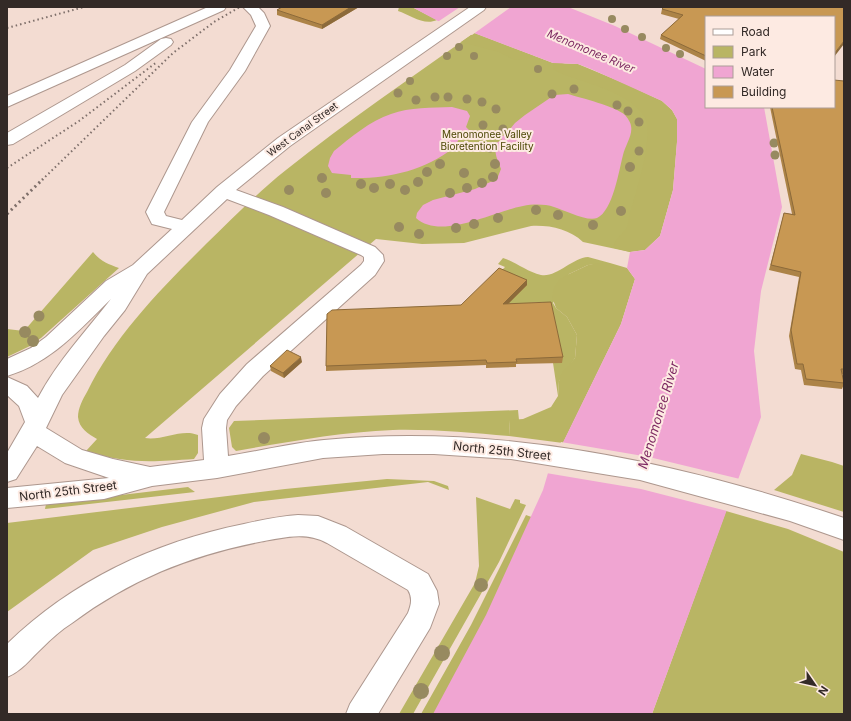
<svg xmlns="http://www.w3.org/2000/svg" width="851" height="721" viewBox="0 0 851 721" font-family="Inter,sans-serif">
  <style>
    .green { fill: #b9b564 }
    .forest { fill: #b9b463 }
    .water { fill: #f0a5d2 }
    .pier { fill: #f3dcd2 }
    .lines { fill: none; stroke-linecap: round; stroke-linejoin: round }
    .minor-casing { stroke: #ad978e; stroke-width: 2 }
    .minor { fill: #fff; fill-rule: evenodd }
    .rail-far1 { stroke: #7e6f6a; stroke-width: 2; stroke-dasharray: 1.5 3; stroke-linecap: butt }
    .rail { stroke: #7e6f6a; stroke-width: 3; stroke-dasharray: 2 3.5; stroke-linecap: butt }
    .tree { fill: #978a60 }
    .wall { fill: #ac8347 }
    .shaded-wall { fill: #8c6a3a }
    .building { fill: #c89853; stroke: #8c6a3a }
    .labels { text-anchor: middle; stroke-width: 4; stroke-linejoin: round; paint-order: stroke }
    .far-street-label { font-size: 10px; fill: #332a27; stroke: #fdeae2 }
    .far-park-label { font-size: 10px; fill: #4b4703; stroke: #fdeae2 }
    .far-water-label { font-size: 11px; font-style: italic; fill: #7d2962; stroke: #fdeae2 }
    .street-label { font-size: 12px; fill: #332a27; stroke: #fdeae2 }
    .water-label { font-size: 13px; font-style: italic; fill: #7d2962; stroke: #fdeae2 }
  </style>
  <rect width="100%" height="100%" fill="#f3dcd2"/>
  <g class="green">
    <path d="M 474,33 L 540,58 L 553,63 L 562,63 L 662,101 L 630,252 L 583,242 C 569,229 550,225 531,226 L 464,243 L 422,244 L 376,239 L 145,438 C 162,441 182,428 198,435 L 198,453 L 194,459 C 151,462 127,464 86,451 L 97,439 C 88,434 79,428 78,417 C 78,408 83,399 87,392 C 115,335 162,288 206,244 C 232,219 258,192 286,170 C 347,121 411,78 474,33 Z"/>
    <path d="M 93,252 C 100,261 108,264 119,268 L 41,338 L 30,346 L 7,357 L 7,329 L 24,331 Z"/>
    <path d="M 588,257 L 610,263 L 588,265 L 569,274 L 553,303 L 556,308 L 567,317 L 577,335 L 575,358 L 559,381 L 558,396 L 553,363 L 562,363 L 543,302 L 529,303 L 510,309 L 499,273 L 505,267 L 498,264 L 503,258 C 516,262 527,272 541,275 C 556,278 572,258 588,257 Z"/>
    <path d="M 518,410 L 519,420 L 510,420 L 509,436 C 471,433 432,429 393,430 C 340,432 288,442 236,451 L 232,447 L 229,428 L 234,421 Z"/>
    <path d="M 387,479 L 434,481 L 448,486 L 449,490 L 428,482 L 254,502 L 162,527 L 93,550 L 7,612 L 7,523 L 285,489 Z"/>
    <path d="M 188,487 L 195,492 L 45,509 L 46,504 Z"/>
    <path d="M 476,497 L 510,509 L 515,499 L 520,500 L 520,503 L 526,505 L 499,562 L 413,714 L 399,714 L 475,583 L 479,566 Z"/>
    <path d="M 726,511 L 788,529 L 844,552 L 844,714 L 652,714 Z"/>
  </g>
  <g class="forest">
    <path d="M 399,7 L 412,7 L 437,20 C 424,26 410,15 398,11 Z"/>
    <path d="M 474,33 L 534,56 L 528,59 L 514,60 L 499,52 L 461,42 Z"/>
    <path d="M 553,63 L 578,64 L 626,84 L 662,101 L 672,110 L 677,119 L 677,142 L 673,190 L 660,236 L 645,250 L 630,252 L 614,248 C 613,236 629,234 628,221 C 634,198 655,138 645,117 C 640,109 631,102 622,97 C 603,86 580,81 560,73 L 553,69 Z"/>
    <path d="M 598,263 L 610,263 L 627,268 L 635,279 L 621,324 L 563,443 L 509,436 L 510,420 L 523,419 L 551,407 L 558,396 L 559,381 L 562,373 L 575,358 L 577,335 L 567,317 L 556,308 L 552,297 L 554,288 L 560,279 L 569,274 L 588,265 Z"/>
    <path d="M 801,454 L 832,462 L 844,466 L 844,512 L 774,490 L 792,475 Z"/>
    <path d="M 526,515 L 537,519 L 452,714 L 421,714 L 471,625 Z"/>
  </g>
  <g class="water">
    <path d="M 412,7 L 568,7 L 615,26 L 706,69 L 706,107 L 764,107 L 782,207 L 761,291 L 754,351 L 761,417 L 652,714 L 433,714 L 486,615 L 543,490 L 548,473 L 621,324 L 635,279 L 627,268 L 630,252 L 645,250 L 660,236 L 673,190 L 677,142 L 677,119 L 672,110 L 662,101 L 591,69 L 578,64 L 553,63 L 540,58 L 474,33 L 438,21 Z"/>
    <path d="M 568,94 C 581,98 615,106 625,115 C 627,117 631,123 631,126 C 633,135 625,146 623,155 C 619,170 613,211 597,218 C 587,222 564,210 554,207 C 545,204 533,204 523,206 C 494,211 441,241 416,218 L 417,213 L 423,205 L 433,200 L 475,189 L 497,179 L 501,169 C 497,159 494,153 496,143 L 502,140 L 501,139 L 502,136 L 505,135 L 515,123 L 525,115 L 550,98 L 555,95 Z"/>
    <path d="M 452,107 L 467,111 L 470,116 L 466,127 L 469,130 C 466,134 464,133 462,135 C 458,139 457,144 453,148 C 425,171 386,179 351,178 L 351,175 L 332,173 L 328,166 L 330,158 L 334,151 C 351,137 370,121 391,114 C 410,107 432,108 452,107 Z"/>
  </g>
  <g class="pier">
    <path d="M 460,7 L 511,7 L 472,35 L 436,23 Z"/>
    <path d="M 561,442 L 649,457 L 740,479 L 727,511 L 641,489 L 546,473 Z"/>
  </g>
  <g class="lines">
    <defs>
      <g id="minor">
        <path d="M 208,7 L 226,7 L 224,10 L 7,107 L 7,96 Z"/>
        <path d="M 243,7 L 258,7 L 264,13 L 270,26 L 245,71 L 208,122 L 164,212 L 166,216 L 182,220 L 217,187 L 278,138 L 470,7 L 486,7 L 484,10 L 290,146 L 236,190 L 283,207 L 375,247 L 383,255 L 384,261 L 375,275 L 263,376 L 236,406 L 227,420 L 226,428 L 228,456 C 260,451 292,443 324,440 C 501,423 678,462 844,518 L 844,540 L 790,521 L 640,480 L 511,459 L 434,454 L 383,454 L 323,458 L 217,478 L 152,486 L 104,499 L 7,508 L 7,488 L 109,478 L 65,463 L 37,446 L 16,479 L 7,482 L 7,453 L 25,422 L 19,406 L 7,395 L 7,377 L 27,386 L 38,398 C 57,362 86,331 111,299 C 79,330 51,363 7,376 L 7,359 L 31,348 L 46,337 L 106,281 L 133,265 L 172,229 L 152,224 L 146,212 L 192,122 L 230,70 L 256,26 L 251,15 ZM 227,199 L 269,215 L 361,255 L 364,257 L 364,261 L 361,265 L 247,364 L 220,394 L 204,419 L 202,428 L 204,460 L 150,467 L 113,459 L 82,450 L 46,428 L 62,395 L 104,336 L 125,310 L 147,274 Z"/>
        <path d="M 166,38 L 171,39 L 173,42 L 171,45 L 135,71 L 13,144 L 7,145 L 7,133 L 125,65 L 161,39 Z"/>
        <path d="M 298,515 L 318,516 L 346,527 L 428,574 L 437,591 L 439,604 L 430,628 L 378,714 L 346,714 L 350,704 L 408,613 C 411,605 413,598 408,590 L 327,543 C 305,531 283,538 259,542 C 189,556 130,580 72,623 C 61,630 51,639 42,648 C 30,659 22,671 7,677 L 7,644 C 73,580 155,542 244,524 C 262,520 280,516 298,515 Z"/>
      </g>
    </defs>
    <use href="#minor" class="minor-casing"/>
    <use href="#minor" class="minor"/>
    <g class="rail-far1">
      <path d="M 7,28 L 84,7"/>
      <path d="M 7,168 L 79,121 L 157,62"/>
      <path d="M 42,180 L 173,53 L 214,22 L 240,7"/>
    </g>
    <path class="rail" d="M 7,214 L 43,179"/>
  </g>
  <g class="tree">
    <circle cx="612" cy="19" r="4"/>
    <circle cx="625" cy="29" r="4"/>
    <circle cx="642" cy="37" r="4"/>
    <circle cx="459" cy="47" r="4"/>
    <circle cx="666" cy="48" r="4"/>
    <circle cx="680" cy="54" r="4"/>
    <circle cx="447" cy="56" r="4"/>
    <circle cx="474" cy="56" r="4"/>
    <circle cx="538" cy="69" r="4"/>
    <circle cx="410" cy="81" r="4"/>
    <circle cx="574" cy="89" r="4.5"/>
    <circle cx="398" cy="93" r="4.5"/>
    <circle cx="552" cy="94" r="4.5"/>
    <circle cx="435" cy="97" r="4.5"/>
    <circle cx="448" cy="97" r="4.5"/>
    <circle cx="467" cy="99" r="4.5"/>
    <circle cx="416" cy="100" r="4.5"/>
    <circle cx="482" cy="102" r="4.5"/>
    <circle cx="617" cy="105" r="4.5"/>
    <circle cx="496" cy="109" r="4.5"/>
    <circle cx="628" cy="111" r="4.5"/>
    <circle cx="639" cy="122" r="4.5"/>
    <circle cx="483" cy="125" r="4.5"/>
    <circle cx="503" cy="129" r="4.5"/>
    <circle cx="774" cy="143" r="4.5"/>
    <circle cx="490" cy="148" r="4.5"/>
    <circle cx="639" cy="151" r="4.5"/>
    <circle cx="775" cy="155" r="4.5"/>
    <circle cx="440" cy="164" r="5"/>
    <circle cx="495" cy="164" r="5"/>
    <circle cx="630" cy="167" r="5"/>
    <circle cx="427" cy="172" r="5"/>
    <circle cx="464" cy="173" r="5"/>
    <circle cx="493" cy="177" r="5"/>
    <circle cx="322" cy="178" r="5"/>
    <circle cx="418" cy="182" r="5"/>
    <circle cx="482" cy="183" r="5"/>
    <circle cx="361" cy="184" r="5"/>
    <circle cx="390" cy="184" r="5"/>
    <circle cx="374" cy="188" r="5"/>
    <circle cx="467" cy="188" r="5"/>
    <circle cx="289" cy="190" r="5"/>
    <circle cx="405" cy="190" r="5"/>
    <circle cx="326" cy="193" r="5"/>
    <circle cx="450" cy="193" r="5"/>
    <circle cx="536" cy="210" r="5"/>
    <circle cx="621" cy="211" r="5"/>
    <circle cx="558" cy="215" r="5"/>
    <circle cx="498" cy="218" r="5"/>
    <circle cx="474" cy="224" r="5"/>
    <circle cx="593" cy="225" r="5"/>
    <circle cx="399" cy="227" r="5"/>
    <circle cx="456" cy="228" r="5"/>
    <circle cx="419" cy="234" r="5"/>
    <circle cx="39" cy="316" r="5.5"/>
    <circle cx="25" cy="332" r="6"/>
    <circle cx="33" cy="341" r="6"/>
    <circle cx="264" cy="438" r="6"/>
    <circle cx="481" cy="585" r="7"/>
    <circle cx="442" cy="653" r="8"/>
    <circle cx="421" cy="691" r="8"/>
  </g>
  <g class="wall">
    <path d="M 282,7 L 359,7 L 322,29 L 277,15 L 277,10 Z"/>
    <path d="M 662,9 L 706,17 L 706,61 L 660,39 L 661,35 L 679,19 L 661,14 Z"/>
    <path d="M 844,81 L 844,375 L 842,374 L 844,384 L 842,389 L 804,385 L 801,370 L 795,369 L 789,336 L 799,277 L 769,270 L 784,213 L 792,214 L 772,117 L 770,107 L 834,107 Z"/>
    <path d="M 527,280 L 527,285 L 508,304 L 563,357 L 562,363 L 516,364 L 516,367 L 486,368 L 486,365 L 326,371 L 326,366 L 461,305 Z"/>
    <path d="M 302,362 L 284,378 L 271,371 L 270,366 Z"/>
  </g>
  <g class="shaded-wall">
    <path d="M 351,7 L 359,7 L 322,29 L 322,25 Z"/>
    <path d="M 844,41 L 844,44 L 834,57 L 834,54 Z"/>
    <path d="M 527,280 L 527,285 L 502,310 L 503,304 Z"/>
    <path d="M 301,357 L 302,362 L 284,378 L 283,373 Z"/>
  </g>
  <g class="building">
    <path d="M 282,7 L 351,7 L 322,25 L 277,10 Z"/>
    <path d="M 664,7 L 844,7 L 844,41 L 834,54 L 834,17 L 706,17 L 706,56 L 661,35 L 683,15 L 662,9 Z"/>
    <path d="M 834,80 L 844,81 L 844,369 L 841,369 L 844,383 L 806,379 L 803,364 L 797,364 L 791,330 L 801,272 L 771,265 L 784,213 L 795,215 L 772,107 L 834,107 Z"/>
    <path d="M 499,268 L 527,280 L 503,304 L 551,302 L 563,357 L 516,359 L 517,362 L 487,363 L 486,360 L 326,366 L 327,314 L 332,310 L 461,305 Z"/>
    <path d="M 287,350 L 301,357 L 283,373 L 270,366 Z"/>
  </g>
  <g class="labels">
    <g class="far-street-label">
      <text transform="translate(302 129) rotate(-36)" y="4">West Canal Street</text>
    </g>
    <g class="far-park-label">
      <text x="487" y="138">Menomonee Valley<tspan x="487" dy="12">Bioretention Facility</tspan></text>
    </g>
    <g class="far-water-label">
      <text transform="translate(591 51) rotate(23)" y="4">Menomonee River</text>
    </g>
    <g class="street-label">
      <text transform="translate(502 451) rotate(6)" y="4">North 25th Street</text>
      <text transform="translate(68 491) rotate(-7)" y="4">North 25th Street</text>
    </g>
    <g class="water-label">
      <text transform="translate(658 415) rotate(-73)" y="5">Menomonee River</text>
    </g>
  </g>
  <rect width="851" height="721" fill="none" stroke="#332a27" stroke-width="16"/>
  <rect x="705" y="16" width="130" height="92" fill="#fdeae2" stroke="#ac9d97"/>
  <rect x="713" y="29" width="20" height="6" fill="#ffffff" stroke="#ac9d97"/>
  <text x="741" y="36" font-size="12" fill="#332a27">Road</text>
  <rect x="713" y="46" width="20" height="12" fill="#b9b564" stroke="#ac9d97"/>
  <text x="741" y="56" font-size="12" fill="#332a27">Park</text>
  <rect x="713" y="66" width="20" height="12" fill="#f0a5d2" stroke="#ac9d97"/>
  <text x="741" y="76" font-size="12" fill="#332a27">Water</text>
  <rect x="713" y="86" width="20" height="12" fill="#c89853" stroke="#ac9d97"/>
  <text x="741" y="96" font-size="12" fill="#332a27">Building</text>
  <g transform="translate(815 685) rotate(124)" stroke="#fdeae2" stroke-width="3" paint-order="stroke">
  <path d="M0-3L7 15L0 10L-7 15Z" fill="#332a27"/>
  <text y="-6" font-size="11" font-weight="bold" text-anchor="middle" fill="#332a27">N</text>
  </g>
</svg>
